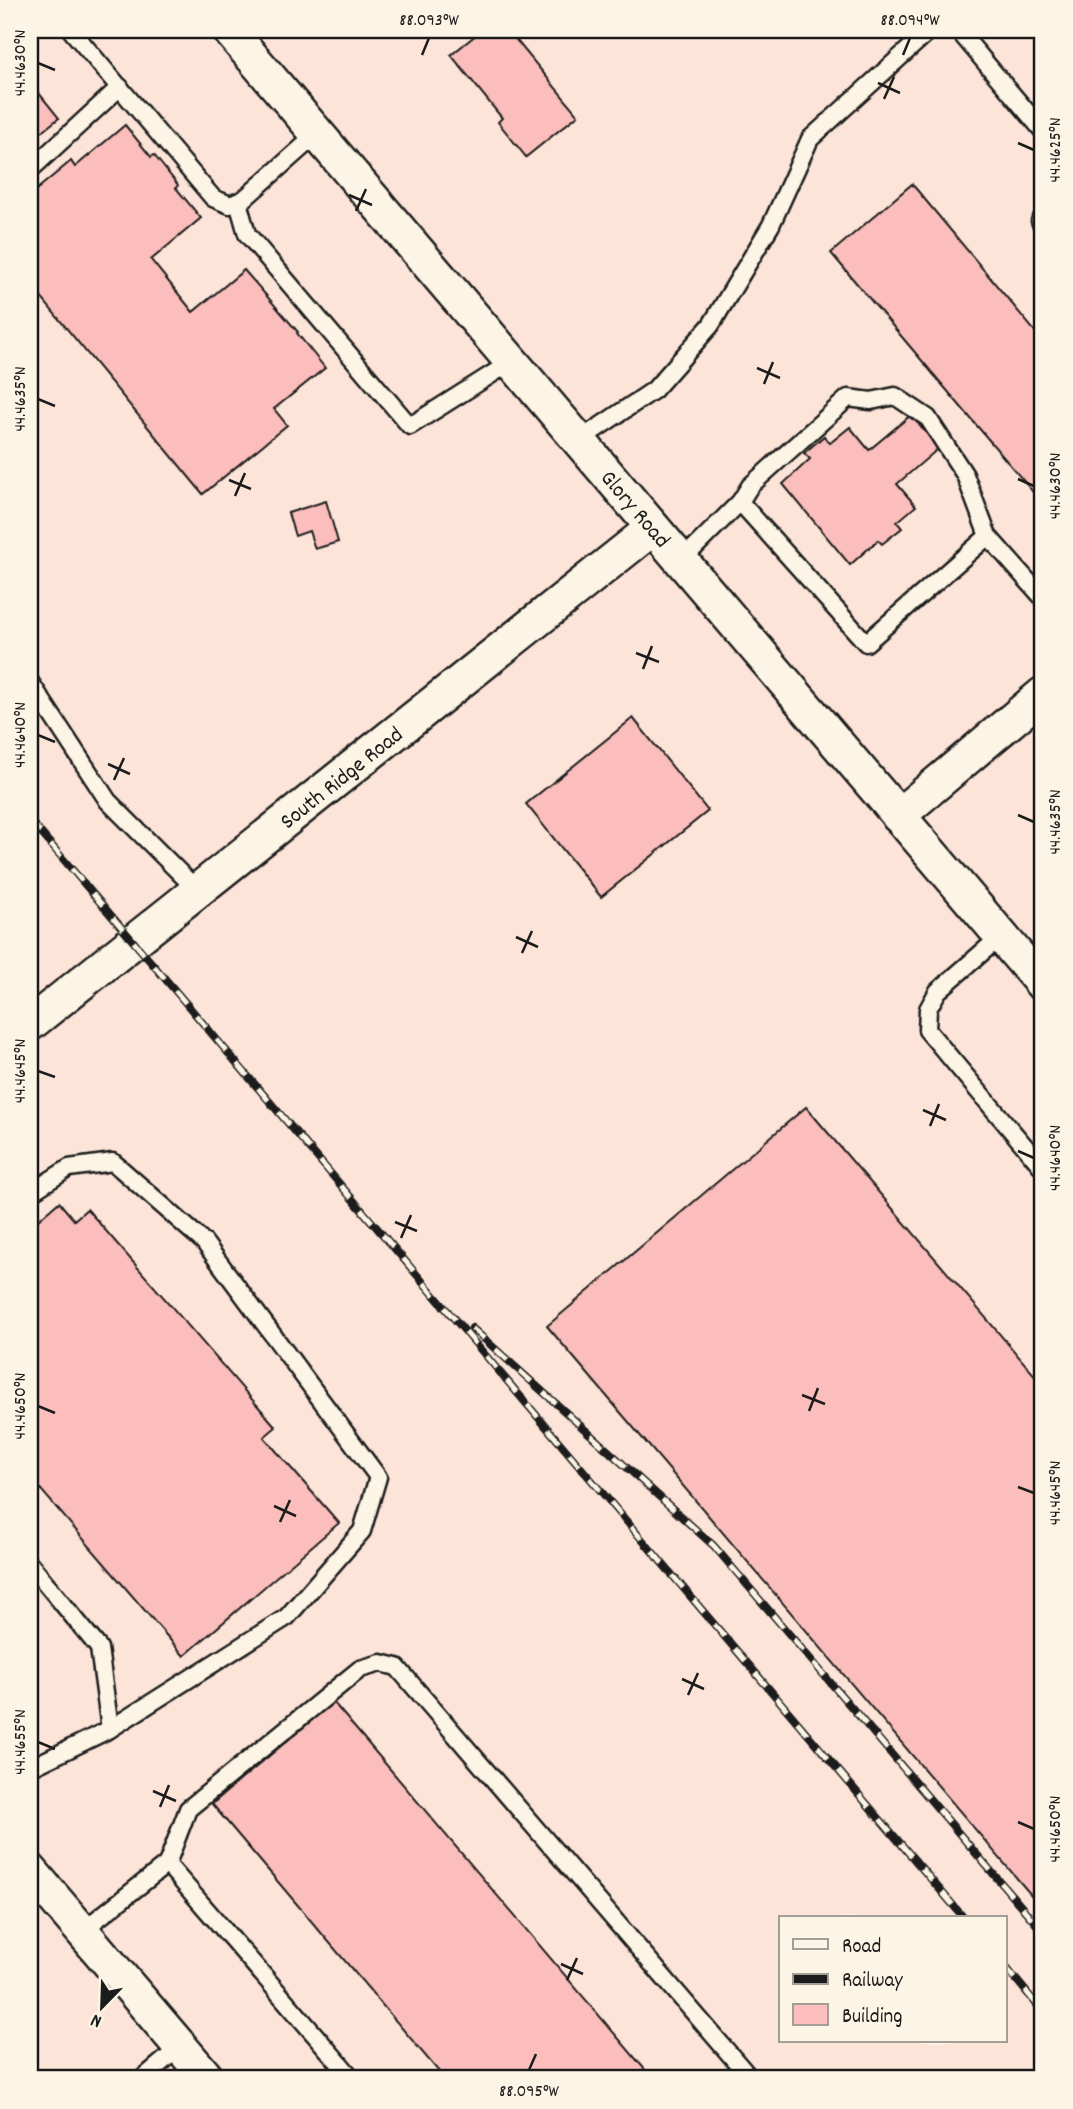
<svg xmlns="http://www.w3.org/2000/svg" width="1073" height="2109" viewBox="0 0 1073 2109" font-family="Dekko,sans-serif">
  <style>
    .built { fill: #fce4d9; fill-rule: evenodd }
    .building { fill: #fbbebc; stroke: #1c1c1c; stroke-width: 2 }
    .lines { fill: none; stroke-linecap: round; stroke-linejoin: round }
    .lane-casing { stroke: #1c1c1c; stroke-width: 21 }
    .street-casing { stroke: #1c1c1c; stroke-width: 38 }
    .lane { stroke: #fcf5e5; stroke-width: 16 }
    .street { stroke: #fcf5e5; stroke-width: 33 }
    .rail-casing { stroke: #1c1c1c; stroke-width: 8 }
    .rail { stroke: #fcf5e5; stroke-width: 5; stroke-dasharray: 16; stroke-linecap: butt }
    .ticks { fill: none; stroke: #1c1c1c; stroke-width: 2.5 }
    .labels { text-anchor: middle; stroke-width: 7; stroke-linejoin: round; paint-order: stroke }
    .street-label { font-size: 23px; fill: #1c1c1c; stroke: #fcf5e5 }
    .neatline { fill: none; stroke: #1c1c1c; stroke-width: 2.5 }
    .ticks-label { font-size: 18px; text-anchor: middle; fill: #1c1c1c }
  </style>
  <rect width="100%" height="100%" fill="#fcf5e5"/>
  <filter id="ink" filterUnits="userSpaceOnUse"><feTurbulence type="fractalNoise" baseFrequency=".0143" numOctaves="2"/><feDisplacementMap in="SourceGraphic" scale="14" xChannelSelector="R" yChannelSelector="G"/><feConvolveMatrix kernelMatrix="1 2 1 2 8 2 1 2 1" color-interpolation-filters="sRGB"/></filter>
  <g filter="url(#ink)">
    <path class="built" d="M 30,30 L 1043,30 L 1043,2079 L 30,2079 ZM 781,1918 L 1005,1918 L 1005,2041 L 781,2041 Z"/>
    <g class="building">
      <path d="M 482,30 L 508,30 L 578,115 L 526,157 L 498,122 L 502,118 L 451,55 Z"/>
      <path d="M 30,82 L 59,118 L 30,141 Z"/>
      <path d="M 125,125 L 151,157 L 154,155 L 178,185 L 176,188 L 201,218 L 151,260 L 193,312 L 244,270 L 298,332 L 297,333 L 325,368 L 274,409 L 287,425 L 203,494 L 30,284 L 30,195 L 71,161 L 75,167 Z"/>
      <path d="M 912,184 L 1043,341 L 1043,504 L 831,253 Z"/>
      <path d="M 911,415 L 939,448 L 897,484 L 916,506 L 897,522 L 902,528 L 882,544 L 878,540 L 850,565 L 783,484 L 810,459 L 804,453 L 824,436 L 830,443 L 850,427 L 869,450 Z"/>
      <path d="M 326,501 L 338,542 L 315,549 L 309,531 L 295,536 L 288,513 Z"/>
      <path d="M 633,718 L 708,811 L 601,897 L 526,804 Z"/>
      <path d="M 806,1107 L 1043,1385 L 1043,1909 L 547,1326 Z"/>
      <path d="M 59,1202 L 74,1220 L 87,1209 L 276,1427 L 264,1437 L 339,1523 L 184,1656 L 30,1477 L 30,1227 Z"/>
      <path d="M 333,1702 L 653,2079 L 445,2079 L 212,1804 Z"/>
    </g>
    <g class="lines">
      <defs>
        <g id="lane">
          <path d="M 71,30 L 213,198 L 230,205 L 244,199 L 317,134"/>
          <path d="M 958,30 L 1043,131"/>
          <path d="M 30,170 L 120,87"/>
          <path d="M 238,202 L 247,234 L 410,426 L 511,362"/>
          <path d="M 1043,218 L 1040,221 L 1043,226"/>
          <path d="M 578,441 L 654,390 L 711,325 L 771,225 L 810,139 L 930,30"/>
          <path d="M 740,502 L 866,643 L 988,536"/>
          <path d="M 682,560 L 740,502 L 750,486 L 848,398 L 871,401 L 895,396 L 928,418 L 965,475 L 988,536 L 1043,598"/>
          <path d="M 30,682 L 108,801 L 197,890"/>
          <path d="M 1001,936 L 938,991 L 928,1009 L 927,1030 L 1043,1168"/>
          <path d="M 30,1193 L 69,1168 L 113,1162 L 204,1242 L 378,1477 L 362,1531 L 287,1617 L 110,1729 L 30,1768"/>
          <path d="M 30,1564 L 99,1648 L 110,1729"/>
          <path d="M 167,1864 L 188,1809 L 360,1669 L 381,1663 L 397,1667 L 751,2079"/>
          <path d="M 82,1931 L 167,1864 L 353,2079"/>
          <path d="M 142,2079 L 180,2047"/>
        </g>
        <g id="street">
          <path id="s1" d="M 229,30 L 1043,985"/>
          <path d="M 898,816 L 1043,694"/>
          <path id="s2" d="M 30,1024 L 653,528"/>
          <path d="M 30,1870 L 208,2079"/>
        </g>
      </defs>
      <use href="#lane" class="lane-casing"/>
      <use href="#street" class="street-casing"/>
      <use href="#lane" class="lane"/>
      <use href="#street" class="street"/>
      <defs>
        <g id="rail">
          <path d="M 30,820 L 964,1918"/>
          <path d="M 472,1328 L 714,1546 L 1043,1932"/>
          <path d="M 1005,1966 L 1043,2012"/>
        </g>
      </defs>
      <use href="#rail" class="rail-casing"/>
      <use href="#rail" class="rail"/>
    </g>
  </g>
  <path class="ticks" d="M 422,55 L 429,38M 903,55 L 910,38M 38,63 L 55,70M 878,83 L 900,93M 884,99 L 894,77M 1018,143 L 1034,150M 349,195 L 372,205M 356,211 L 366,189M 757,368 L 780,378M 764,384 L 773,362M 38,399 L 55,406M 1018,479 L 1034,486M 229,480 L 251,489M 235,496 L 245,473M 636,653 L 659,662M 643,669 L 652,646M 38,735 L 55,742M 108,764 L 130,774M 114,780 L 124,758M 1018,815 L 1034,822M 516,937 L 538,947M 522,953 L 532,931M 38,1071 L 55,1077M 923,1110 L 946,1120M 930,1126 L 939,1104M 1018,1151 L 1034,1158M 395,1222 L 417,1231M 401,1238 L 411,1215M 802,1395 L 825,1404M 38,1406 L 55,1413M 809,1411 L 818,1388M 1018,1487 L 1034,1493M 274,1506 L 296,1516M 280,1522 L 290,1500M 682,1679 L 704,1689M 688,1695 L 698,1673M 38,1742 L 55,1749M 153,1791 L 176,1801M 160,1807 L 169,1785M 1018,1822 L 1034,1829M 561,1964 L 583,1974M 567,1980 L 577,1958M 529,2070 L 536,2054"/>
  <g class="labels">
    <g class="street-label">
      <text dy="8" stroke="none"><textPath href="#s1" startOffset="628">Glory Road</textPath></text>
      <text dy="8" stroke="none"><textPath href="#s2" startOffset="397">South Ridge Road</textPath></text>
    </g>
  </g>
  <rect width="1073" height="2109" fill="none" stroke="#fcf5e5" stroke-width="77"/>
  <rect x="779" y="1916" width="228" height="126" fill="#fcf5e5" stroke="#a29e95" stroke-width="2"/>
  <rect x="793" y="1939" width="35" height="10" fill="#fcf5e5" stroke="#a29e95" stroke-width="2"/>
  <text x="842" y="1952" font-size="21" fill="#1c1c1c">Road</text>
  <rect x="793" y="1974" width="35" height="10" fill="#1c1c1c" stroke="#a29e95" stroke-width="2"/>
  <text x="842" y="1986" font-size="21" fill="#1c1c1c">Railway</text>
  <rect x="793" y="2004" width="35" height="21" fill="#fbbebc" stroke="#a29e95" stroke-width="2"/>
  <text x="842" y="2022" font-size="21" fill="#1c1c1c">Building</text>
  <g transform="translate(102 2007) rotate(203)" stroke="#fcf5e5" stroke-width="5" paint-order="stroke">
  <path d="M0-5L12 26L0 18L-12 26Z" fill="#1c1c1c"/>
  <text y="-10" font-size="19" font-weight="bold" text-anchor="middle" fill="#1c1c1c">N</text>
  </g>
  <rect x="38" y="38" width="996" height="2032" class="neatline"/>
  <g class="ticks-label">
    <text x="429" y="25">88.093°W</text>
    <text x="910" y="25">88.094°W</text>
    <text transform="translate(19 63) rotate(-90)" y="6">44.4630°N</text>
    <text transform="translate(1054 150) rotate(-90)" y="6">44.4625°N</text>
    <text transform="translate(19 399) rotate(-90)" y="6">44.4635°N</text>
    <text transform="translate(1054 486) rotate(-90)" y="6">44.4630°N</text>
    <text transform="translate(19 735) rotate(-90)" y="6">44.4640°N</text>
    <text transform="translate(1054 822) rotate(-90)" y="6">44.4635°N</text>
    <text transform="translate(19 1071) rotate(-90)" y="6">44.4645°N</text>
    <text transform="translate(1054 1158) rotate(-90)" y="6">44.4640°N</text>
    <text transform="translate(19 1406) rotate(-90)" y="6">44.4650°N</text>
    <text transform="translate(1054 1493) rotate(-90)" y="6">44.4645°N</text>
    <text transform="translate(19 1742) rotate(-90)" y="6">44.4655°N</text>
    <text transform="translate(1054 1829) rotate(-90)" y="6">44.4650°N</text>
    <text x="529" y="2096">88.095°W</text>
  </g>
</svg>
